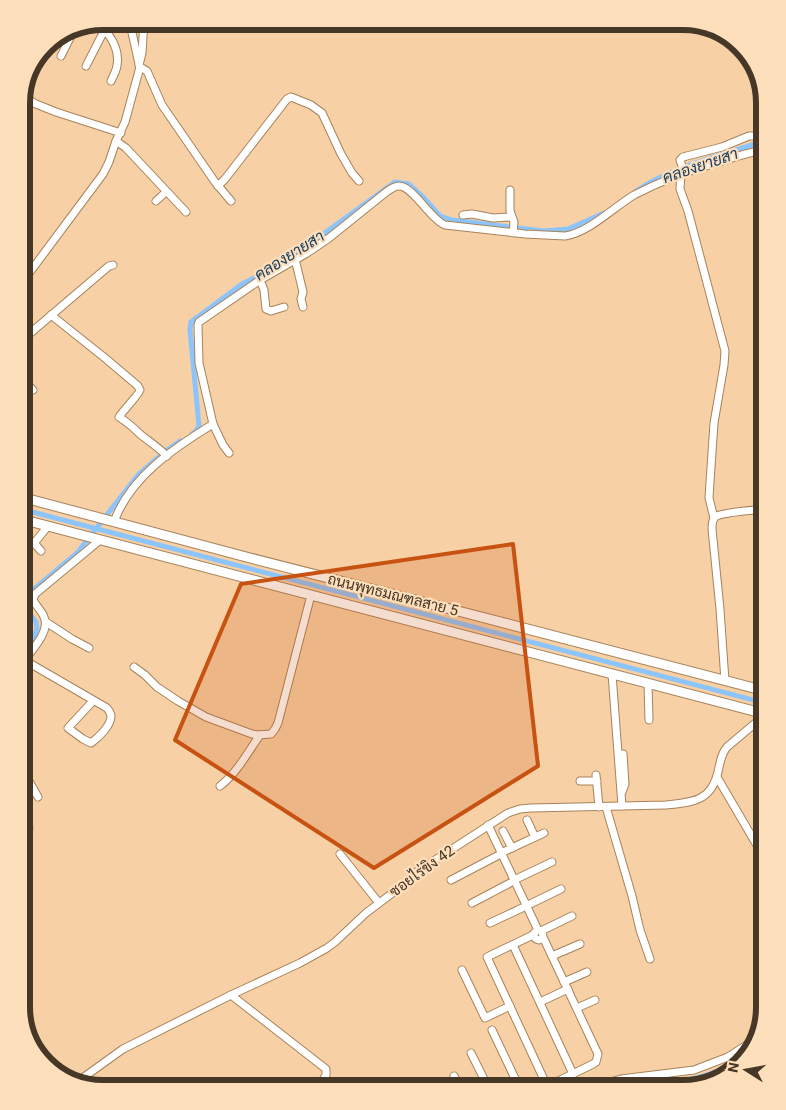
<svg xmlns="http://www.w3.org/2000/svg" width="786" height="1110" viewBox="0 0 786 1110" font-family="Roboto,Sarabun,sans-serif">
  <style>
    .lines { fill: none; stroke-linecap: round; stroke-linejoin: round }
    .canal { stroke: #8cc4fd; stroke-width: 5 }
    .minor-casing { stroke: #a7835a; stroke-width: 9 }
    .major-casing { stroke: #a7835a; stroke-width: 11 }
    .minor { stroke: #fff; stroke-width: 7 }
    .major { stroke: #fff; stroke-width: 9 }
    .marked { fill: #c85211; fill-opacity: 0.2; stroke: #c85211; stroke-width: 4; stroke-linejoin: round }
    .labels { text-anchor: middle; stroke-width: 4.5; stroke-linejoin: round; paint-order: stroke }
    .street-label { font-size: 15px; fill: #463726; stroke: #fedfbc }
    .water-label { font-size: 16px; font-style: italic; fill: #184065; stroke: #fedfbc }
    .rim { fill: none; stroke: #463726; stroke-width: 6 }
  </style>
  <rect width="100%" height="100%" fill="#f7d0a5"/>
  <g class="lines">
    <g class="canal">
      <path d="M 636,191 C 670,168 716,156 755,144 L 765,143"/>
      <path d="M 192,434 L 196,431 L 199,426 L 190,330 L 191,322 L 242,284 L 282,264 L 395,182 L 409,184 L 422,196 L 440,216 L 452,220 L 544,231 L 568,229 L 604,213"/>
      <path d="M 21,509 L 765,703"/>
      <path d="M 21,654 L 34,638 L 37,628 L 36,622 L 29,613 L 24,601 L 27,595 L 77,553 L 138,475 L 167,450 L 180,441"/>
      <path d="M 611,1089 C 632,1083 655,1085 677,1082 C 701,1078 727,1069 746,1056"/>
    </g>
    <defs>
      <g id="minor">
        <path d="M 125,21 L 126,25"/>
        <path d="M 96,24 C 110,32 120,49 117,66 C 116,71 113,77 111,81"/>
        <path d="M 131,28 L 139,64"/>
        <path d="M 61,56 L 73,32"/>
        <path d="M 86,66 L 105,29"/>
        <path d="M 140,67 L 147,71 L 162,105 L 215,182 L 231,201"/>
        <path d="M 24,93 L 31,101 L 36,104 L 56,112 L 121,133"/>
        <path d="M 116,141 L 126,148 L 186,212"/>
        <path d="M 684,172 L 680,160 L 683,157 L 722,147 L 749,136 L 765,136"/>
        <path d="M 681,173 L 680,189 L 688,211 L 725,351 L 724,365 L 714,423 L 710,482 L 709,498 L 714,518"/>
        <path d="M 218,186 L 225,179 L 287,99 L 291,97 L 311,105 L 322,113 L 341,154 L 352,173 L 359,181"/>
        <path d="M 510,190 L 510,211 L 514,222 L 513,233"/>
        <path d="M 156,201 L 166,192"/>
        <path d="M 463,215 L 472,214 L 493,218 L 511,217"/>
        <path d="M 295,259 L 303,292 L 301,299 L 303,307"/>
        <path d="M 260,280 L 264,290 L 266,309 L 271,311 L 284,307"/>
        <path d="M 21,284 L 103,174 L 109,162 L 116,141 L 125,122 L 140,67 L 139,65 L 142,53 L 144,21"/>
        <path d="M 51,315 L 105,358 L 138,386 C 138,387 139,388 140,390 C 140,393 122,412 119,417 C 127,422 134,428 141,435 C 150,442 159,448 167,456"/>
        <path d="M 21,341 L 109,266 L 113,265"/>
        <path d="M 21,377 L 33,390"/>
        <path d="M 229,453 L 223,445 L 213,424 L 199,363 L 198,325 L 199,322 L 260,280 L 307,253 L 329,238 L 385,193 C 389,190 394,186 399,186 C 413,186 431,220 445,225 L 525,234 L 565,236 C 588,233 614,207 634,195 C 661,181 688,171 716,163 C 732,158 748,152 765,150"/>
        <path d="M 21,455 L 25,449"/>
        <path d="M 114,522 C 130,477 174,448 213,424"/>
        <path d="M 41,551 L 35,544 L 35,542 L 48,526"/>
        <path d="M 46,622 L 72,639 L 89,648"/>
        <path d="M 24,660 L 107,708 C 109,711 111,713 111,716 C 111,726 98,738 91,743 L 83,739 L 68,728 L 93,701"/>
        <path d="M 22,663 C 31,651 51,631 44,617 C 42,611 36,606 33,600 L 35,594 L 100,540"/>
        <path d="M 134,667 L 145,675 L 157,687 L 178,701 L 206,717 L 252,734 L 257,735 L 271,734 L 275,729 L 278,723 L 311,595"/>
        <path d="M 612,674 L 622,806"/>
        <path d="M 725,681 L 720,609 L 712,529 C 712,525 712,520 715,517 C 721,512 756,510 765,509"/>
        <path d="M 648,684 L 649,720"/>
        <path d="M 21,767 L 38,797"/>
        <path d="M 596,775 L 599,807"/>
        <path d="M 717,777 L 765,859"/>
        <path d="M 580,781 L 597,781"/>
        <path d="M 220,786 C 237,773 248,752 260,735"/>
        <path d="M 622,792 L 625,784 L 623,754"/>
        <path d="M 606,807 L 632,896 L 640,930 L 650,959"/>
        <path d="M 527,820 L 535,837"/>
        <path d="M 488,825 L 538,930"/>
        <path d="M 503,831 L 512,848"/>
        <path d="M 21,832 L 27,830 L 29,828 L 26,816"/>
        <path d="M 501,853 L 544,833"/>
        <path d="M 340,854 L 379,903"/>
        <path d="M 451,880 L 497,856"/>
        <path d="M 514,880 L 552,862"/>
        <path d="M 472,903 L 510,883"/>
        <path d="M 526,906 L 561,889"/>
        <path d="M 490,923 L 522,908"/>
        <path d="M 541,931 L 572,916"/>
        <path d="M 533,935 L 487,957 L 547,1086"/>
        <path d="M 513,945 L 573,1074"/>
        <path d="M 552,956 L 580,944"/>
        <path d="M 462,970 L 485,1018 L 510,1006"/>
        <path d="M 564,982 L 587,972"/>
        <path d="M 231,995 L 326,1069 L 326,1075 L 318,1089"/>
        <path d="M 540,1002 L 568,989"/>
        <path d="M 577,1008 L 595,1000"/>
        <path d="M 492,1030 L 520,1089"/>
        <path d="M 471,1053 L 489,1089"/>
        <path d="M 454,1076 L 460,1089"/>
        <path d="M 77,1082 L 123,1049 L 231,995 L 300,963 L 327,948 L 335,942 L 366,913 L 407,882 L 415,873 L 508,813 L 520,809 L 531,808 L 666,805 C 692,802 711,802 718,772 C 720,763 721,754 727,747 L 765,715"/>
        <path d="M 542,1089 L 593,1064 L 596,1062 L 598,1054 L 543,937 C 543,933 542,931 538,930 L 534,933 L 533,935 L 536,939 L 539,940 L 543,937"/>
        <path d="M 586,1089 L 621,1079 L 694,1070 L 728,1057 L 756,1039"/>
      </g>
      <g id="major">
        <path d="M 21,497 L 250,558 L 462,612 L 765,691"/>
        <path d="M 21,519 L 765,714"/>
      </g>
    </defs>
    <use href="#minor" class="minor-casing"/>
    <use href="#major" class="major-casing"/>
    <use href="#minor" class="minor"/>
    <use href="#major" class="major"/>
  </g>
  <path class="marked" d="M 513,544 L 538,766 L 374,868 L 175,740 L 241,584 Z"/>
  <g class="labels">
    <g class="street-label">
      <text transform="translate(393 595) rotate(14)" y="5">ถนนพุทธมณฑลสาย 5</text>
      <text transform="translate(422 871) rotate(-36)" y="5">ซอยไร่ขิง 42</text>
    </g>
    <g class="water-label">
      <text transform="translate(700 165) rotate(-19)" y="6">คลองยายสา</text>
      <text transform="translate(289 255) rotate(-32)" y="6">คลองยายสา</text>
    </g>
  </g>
  <path d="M0 0H786V1110H0ZM103 30H683A73 73 0 0 1 756 103V1007A73 73 0 0 1 683 1080H103A73 73 0 0 1 30 1007V103A73 73 0 0 1 103 30Z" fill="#fedfbc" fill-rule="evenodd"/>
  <path class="rim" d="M103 30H683A73 73 0 0 1 756 103V1007A73 73 0 0 1 683 1080H103A73 73 0 0 1 30 1007V103A73 73 0 0 1 103 30Z"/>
  <g transform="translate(746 1070) rotate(281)" stroke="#fedfbc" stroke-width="4" paint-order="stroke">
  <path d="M0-4L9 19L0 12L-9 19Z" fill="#463726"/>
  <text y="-8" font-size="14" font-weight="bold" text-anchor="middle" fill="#463726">N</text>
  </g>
</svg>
